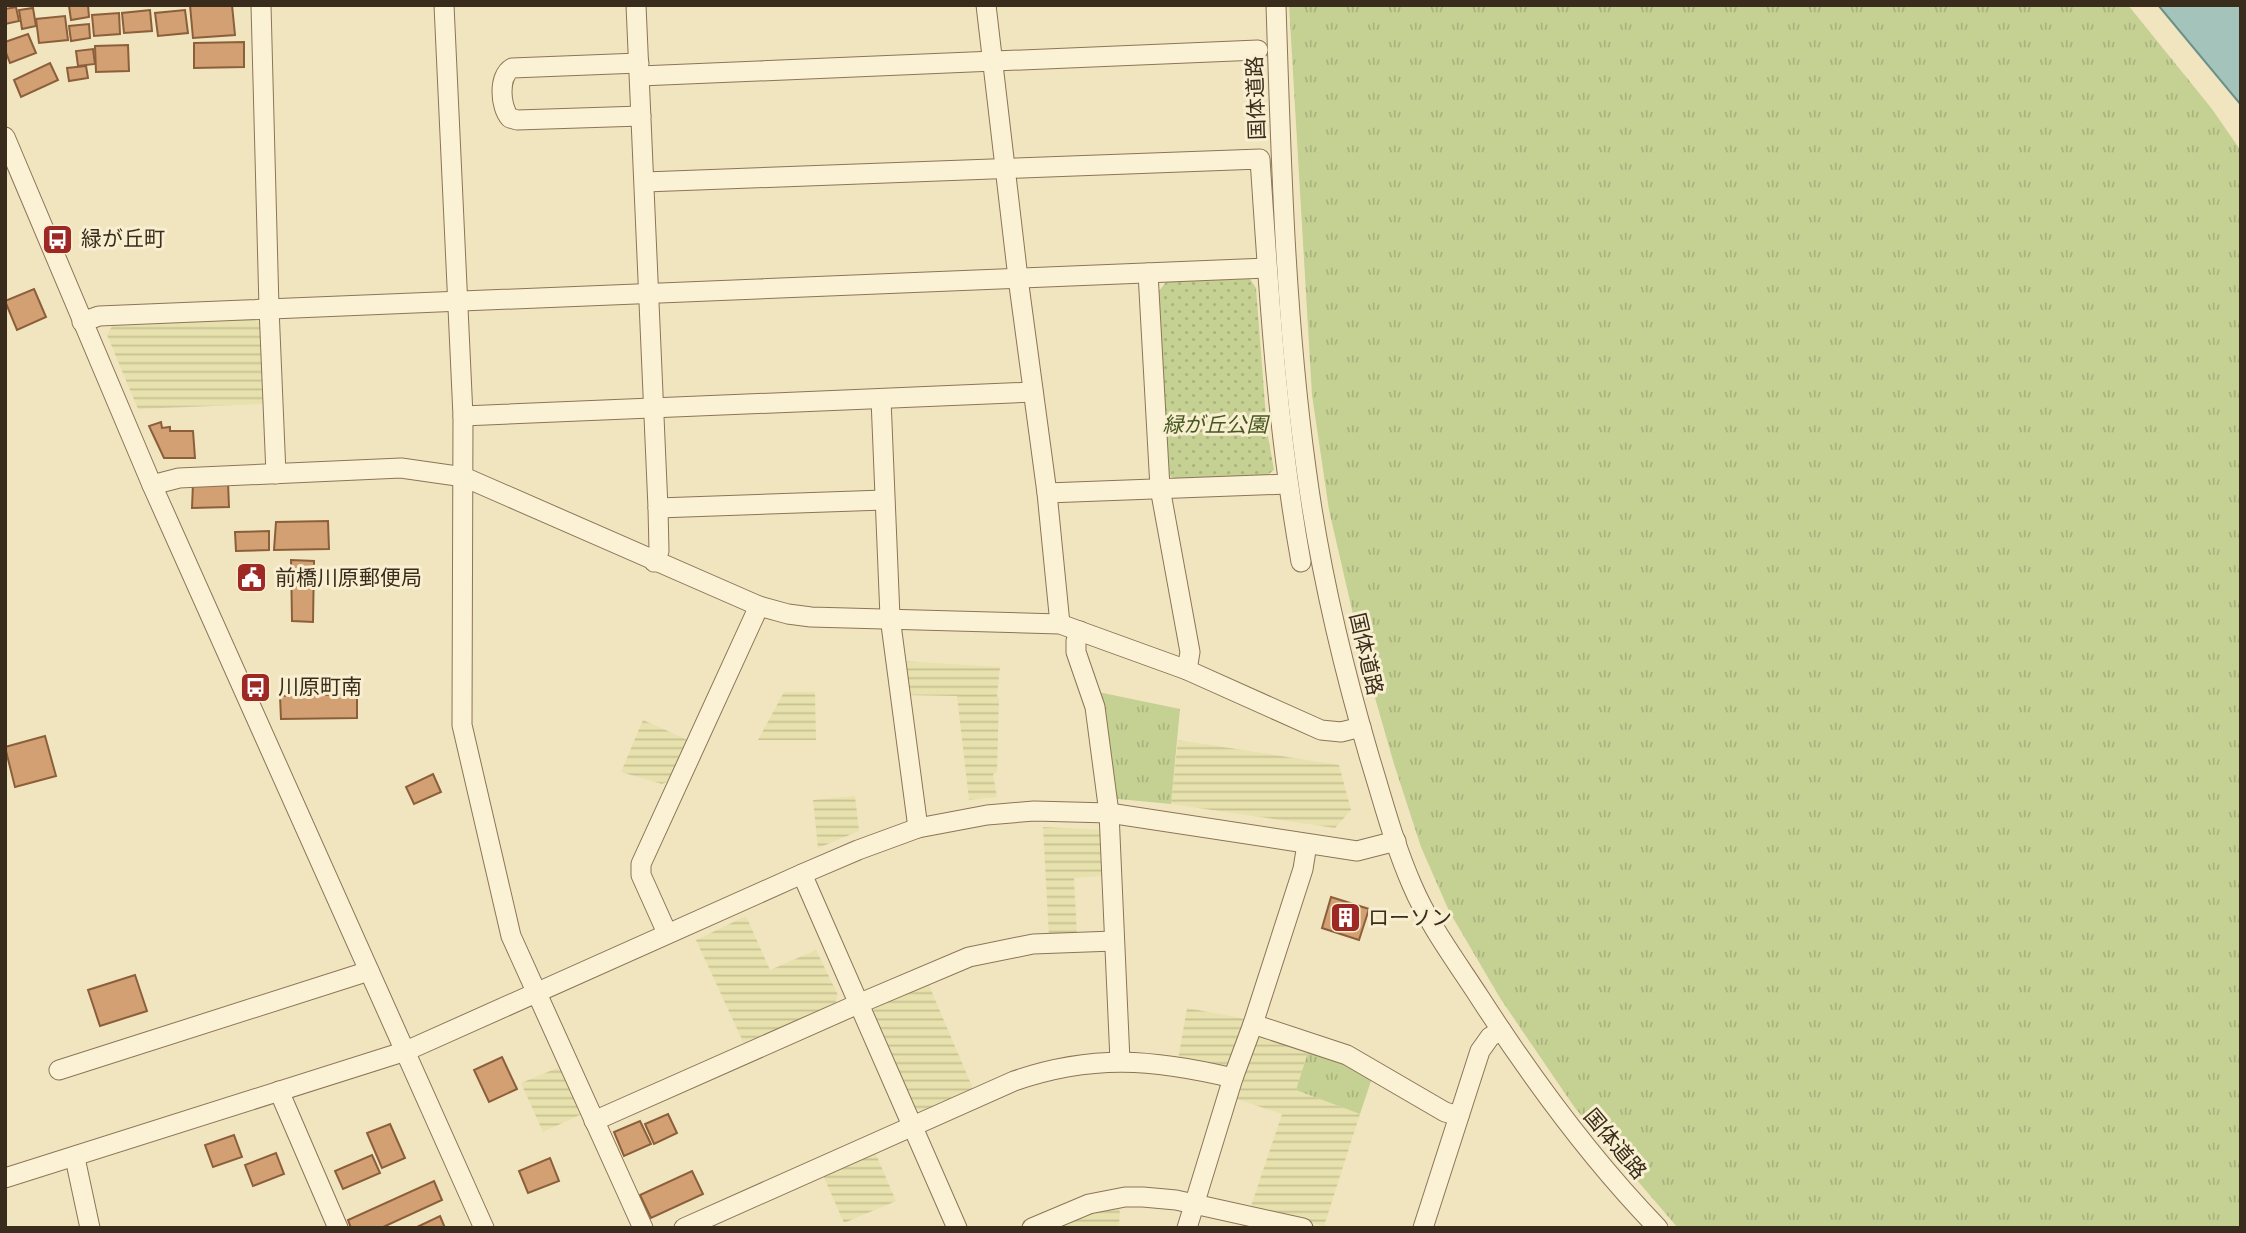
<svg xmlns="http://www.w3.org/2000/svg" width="2246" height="1233" viewBox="0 0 2246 1233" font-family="Spectral,'Noto Sans JP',serif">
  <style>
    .farmland { fill: url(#farmland-rules) }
    .grass { fill: url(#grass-tufts) }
    .park { fill: url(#park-dots) }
    .water { fill: #a3c3bb; stroke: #6a918a; stroke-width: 2 }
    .building { fill: #d2a073; stroke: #8c5f3b; stroke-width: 2 }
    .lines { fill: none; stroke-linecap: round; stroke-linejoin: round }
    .minor-casing { stroke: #8b7557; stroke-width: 21 }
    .minor { stroke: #fbf1d4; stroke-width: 19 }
    .labels { text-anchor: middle; stroke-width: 6; stroke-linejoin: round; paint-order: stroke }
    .street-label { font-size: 21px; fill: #3a2c1c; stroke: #f8eed0 }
    .poi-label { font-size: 21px; fill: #3a2c1c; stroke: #f8eed0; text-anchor: start }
    .park-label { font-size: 21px; font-style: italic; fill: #475821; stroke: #f8eed0 }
  </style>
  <defs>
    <pattern id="farmland-rules" width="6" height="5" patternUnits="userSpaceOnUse" patternTransform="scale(1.75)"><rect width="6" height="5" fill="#e7e1ad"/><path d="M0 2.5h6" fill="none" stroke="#c7c194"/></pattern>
    <pattern id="grass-tufts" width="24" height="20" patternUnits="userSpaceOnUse" patternTransform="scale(1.75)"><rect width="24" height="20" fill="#c5d093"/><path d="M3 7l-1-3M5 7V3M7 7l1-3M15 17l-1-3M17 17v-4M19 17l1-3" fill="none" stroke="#aab37e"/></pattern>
    <pattern id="park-dots" width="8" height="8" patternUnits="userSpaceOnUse" patternTransform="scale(1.75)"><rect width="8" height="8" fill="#c5d093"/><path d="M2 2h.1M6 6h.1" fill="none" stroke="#aab37e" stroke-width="1.8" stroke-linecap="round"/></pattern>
  </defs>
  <rect width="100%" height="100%" fill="#f1e5c0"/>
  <g class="farmland">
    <path d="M 253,319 L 262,325 L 264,404 L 138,409 L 107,335 L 112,326 Z"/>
    <path d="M 902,661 L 1000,667 L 997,696 L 999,698 L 997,772 L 993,774 L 997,797 L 969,800 L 957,696 L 906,695 Z"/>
    <path d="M 784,692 L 815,692 L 816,740 L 758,740 Z"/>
    <path d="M 643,720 L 688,740 L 672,780 L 662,784 L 621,772 Z"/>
    <path d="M 1178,740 L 1339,765 L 1351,810 L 1335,828 L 1171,804 Z"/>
    <path d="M 855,796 L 859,831 L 818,848 L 813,800 Z"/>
    <path d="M 1043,827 L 1103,830 L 1104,876 L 1074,878 L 1077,935 L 1049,937 Z"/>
    <path d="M 746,916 L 770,970 L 816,950 L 838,995 L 834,1007 L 745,1046 L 696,940 Z"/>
    <path d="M 928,983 L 974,1091 L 927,1112 L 914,1109 L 872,1014 L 876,1004 Z"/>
    <path d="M 1187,1008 L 1246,1019 L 1233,1062 L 1223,1067 L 1178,1060 Z"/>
    <path d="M 1265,1035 L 1309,1049 L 1296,1090 L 1360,1114 L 1324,1226 L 1250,1209 L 1282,1114 L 1236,1099 L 1254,1041 Z"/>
    <path d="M 562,1066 L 584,1113 L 543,1132 L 521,1083 Z"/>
    <path d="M 875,1152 L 896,1201 L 844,1223 L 823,1175 Z"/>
    <path d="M 1120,1206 L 1119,1228 L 1052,1228 L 1077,1217 Z"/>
  </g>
  <g class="grass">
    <path d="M 1289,5 L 2128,5 L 2212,109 L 2241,151 L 2241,1228 L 1678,1228 L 1575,1108 L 1500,998 L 1449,911 L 1421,847 L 1394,764 L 1361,649 L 1329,510 L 1312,395 Z"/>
    <path d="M 1098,692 L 1180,709 L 1171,804 L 1118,799 L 1115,794 Z"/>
    <path d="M 1309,1049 L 1333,1057 L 1372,1078 L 1360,1114 L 1296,1090 Z"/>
  </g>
  <path class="park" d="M 1250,279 L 1256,288 L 1267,431 L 1274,470 L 1266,476 L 1175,479 L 1167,474 L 1159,291 L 1166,282 Z"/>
  <path class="water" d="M 2158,5 L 2241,5 L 2241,105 Z"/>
  <g class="building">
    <path d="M 88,5 L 89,17 L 71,20 L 69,6 Z"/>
    <path d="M 190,5 L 232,5 L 235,35 L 193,38 Z"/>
    <path d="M 16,7 L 19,21 L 5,24 L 5,9 Z"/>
    <path d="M 33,8 L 36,26 L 22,29 L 19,10 Z"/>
    <path d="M 150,10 L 152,31 L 124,33 L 122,13 Z"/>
    <path d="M 185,10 L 188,33 L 158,36 L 155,13 Z"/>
    <path d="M 119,13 L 120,34 L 94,36 L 92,15 Z"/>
    <path d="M 65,16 L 68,40 L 39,43 L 36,19 Z"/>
    <path d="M 89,24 L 90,38 L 71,41 L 69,26 Z"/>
    <path d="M 28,34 L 36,53 L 10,63 L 5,50 L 5,42 Z"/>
    <path d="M 244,42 L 244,67 L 194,68 L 194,43 Z"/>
    <path d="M 128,45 L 129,71 L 96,72 L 95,46 Z"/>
    <path d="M 93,49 L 95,64 L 78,66 L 76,51 Z"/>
    <path d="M 50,63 L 58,80 L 21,97 L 14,80 Z"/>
    <path d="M 86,66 L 88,78 L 69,81 L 67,68 Z"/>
    <path d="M 34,289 L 46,317 L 17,330 L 5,301 Z"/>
    <path d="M 161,422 L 162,428 L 170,427 L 170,431 L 193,431 L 195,458 L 164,458 L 149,426 Z"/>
    <path d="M 228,482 L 229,507 L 192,508 L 193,483 Z"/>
    <path d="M 328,521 L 329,549 L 274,550 L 276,522 Z"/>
    <path d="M 269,531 L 269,550 L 236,551 L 235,532 Z"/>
    <path d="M 291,560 L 314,561 L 313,622 L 292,621 Z"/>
    <path d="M 357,694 L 357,718 L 281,719 L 280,696 Z"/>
    <path d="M 45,736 L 56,776 L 15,787 L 5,747 Z"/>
    <path d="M 433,774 L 441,792 L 414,804 L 406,787 Z"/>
    <path d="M 1331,897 L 1369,909 L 1359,940 L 1322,928 Z"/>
    <path d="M 135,975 L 147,1011 L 100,1026 L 88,990 Z"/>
    <path d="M 502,1057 L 517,1089 L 489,1102 L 474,1070 Z"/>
    <path d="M 668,1114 L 677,1133 L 654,1144 L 645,1124 Z"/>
    <path d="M 640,1121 L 651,1144 L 624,1156 L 614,1132 Z"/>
    <path d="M 390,1124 L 405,1158 L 382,1168 L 367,1133 Z"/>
    <path d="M 234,1135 L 242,1157 L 213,1167 L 205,1145 Z"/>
    <path d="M 276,1153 L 284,1174 L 253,1186 L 245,1165 Z"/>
    <path d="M 372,1155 L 380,1173 L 343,1189 L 335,1171 Z"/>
    <path d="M 550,1158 L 559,1181 L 528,1193 L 519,1171 Z"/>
    <path d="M 692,1171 L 703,1194 L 651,1218 L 640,1195 Z"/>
    <path d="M 434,1181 L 442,1200 L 381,1228 L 351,1228 L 348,1220 Z"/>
    <path d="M 440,1216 L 445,1228 L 415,1228 Z"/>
  </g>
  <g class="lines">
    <defs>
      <g id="minor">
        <path d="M 261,5 L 269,308 L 276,474"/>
        <path d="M 444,5 L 463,416 L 462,725 L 511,936 L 643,1228"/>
        <path d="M 636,5 L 658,508 L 659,551 L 654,562"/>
        <path d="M 986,5 L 1018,278 L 1047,493 L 1060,624"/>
        <path d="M 1276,5 C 1281,159 1285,315 1306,468 C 1319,566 1342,664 1370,759 C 1383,801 1394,844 1412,885 C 1429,925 1456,961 1480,998 C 1533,1080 1590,1158 1658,1228"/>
        <path d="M 639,63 L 512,68 C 498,76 500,107 510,118 L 517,120 L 641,116"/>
        <path d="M 640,76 L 1258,50"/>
        <path d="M 5,137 L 152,485 L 484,1228"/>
        <path d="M 645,182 L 1260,159 C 1269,294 1277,429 1301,562"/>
        <path d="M 1148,273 L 1160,488 L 1190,652 L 1187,670"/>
        <path d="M 82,322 L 99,316 L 1267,268"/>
        <path d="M 881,399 L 890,617 L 918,828"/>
        <path d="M 463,416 L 1033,392"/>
        <path d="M 152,485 L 179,478 L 401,468 L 464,477 L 759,606 L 788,614 L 811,617 L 1060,624 L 1187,670 L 1321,730 L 1341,732 L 1361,727"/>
        <path d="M 1047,493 L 1287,484"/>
        <path d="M 658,508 L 884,500"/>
        <path d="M 1080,631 L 1076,641 L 1076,652 L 1095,707 L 1109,813 L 1120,1061"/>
        <path d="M 802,874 L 957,1228"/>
        <path d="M 667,933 L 641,875 L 641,864 L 759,606"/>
        <path d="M 1253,1024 L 1347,1055 L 1445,1112 L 1459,1116"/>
        <path d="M 59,1070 L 369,971"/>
        <path d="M 279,1091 L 338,1228"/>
        <path d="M 594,1121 L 858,1004 L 969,957 L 1033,944 L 1114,941"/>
        <path d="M 75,1158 L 90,1228"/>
        <path d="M 5,1178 L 406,1051 L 802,874 L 858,850 L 918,828 L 987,815 L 1034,811 L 1109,813 L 1357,851 L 1396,841"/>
        <path d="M 684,1228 L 1014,1081 C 1092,1054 1153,1059 1233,1078"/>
        <path d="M 1032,1228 L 1089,1204 L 1125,1197 L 1143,1197 L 1176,1200 L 1303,1228"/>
        <path d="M 1187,1228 L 1233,1078 L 1253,1024 L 1303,869 L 1307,844"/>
        <path d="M 1423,1228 L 1480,1051 L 1490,1037 L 1501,1030"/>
      </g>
    </defs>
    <use href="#minor" class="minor-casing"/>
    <use href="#minor" class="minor"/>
  </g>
  <defs>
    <symbol id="bus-square" viewBox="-11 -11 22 22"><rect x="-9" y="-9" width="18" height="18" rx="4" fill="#9e2823" stroke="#f8eed0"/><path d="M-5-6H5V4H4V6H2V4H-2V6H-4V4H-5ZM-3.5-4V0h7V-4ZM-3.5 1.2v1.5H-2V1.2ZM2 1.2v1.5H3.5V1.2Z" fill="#fff"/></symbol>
    <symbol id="civic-square" viewBox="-11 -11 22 22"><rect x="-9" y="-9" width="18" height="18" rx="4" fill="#9e2823" stroke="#f8eed0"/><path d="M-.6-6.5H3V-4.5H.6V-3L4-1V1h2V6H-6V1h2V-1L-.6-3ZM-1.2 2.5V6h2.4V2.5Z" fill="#fff"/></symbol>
    <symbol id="building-square" viewBox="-11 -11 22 22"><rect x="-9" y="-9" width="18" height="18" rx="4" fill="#9e2823" stroke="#f8eed0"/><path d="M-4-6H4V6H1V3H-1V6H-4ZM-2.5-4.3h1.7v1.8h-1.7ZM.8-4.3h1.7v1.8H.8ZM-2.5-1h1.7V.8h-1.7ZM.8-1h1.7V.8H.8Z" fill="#fff"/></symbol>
  </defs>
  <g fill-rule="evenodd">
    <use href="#bus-square" x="40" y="222" width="35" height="35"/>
    <use href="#civic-square" x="234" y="560" width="35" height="35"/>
    <use href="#bus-square" x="238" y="670" width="35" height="35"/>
    <use href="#building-square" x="1328" y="900" width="35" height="35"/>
  </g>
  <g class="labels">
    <g class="street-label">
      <text transform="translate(1256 98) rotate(-92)" y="7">国体道路</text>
      <text transform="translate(1366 654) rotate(77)" y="7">国体道路</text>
      <text transform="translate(1615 1144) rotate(50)" y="7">国体道路</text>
    </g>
    <g class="poi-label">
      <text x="81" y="246">緑が丘町</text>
      <text x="275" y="585">前橋川原郵便局</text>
      <text x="278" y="694">川原町南</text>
      <text x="1368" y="925">ローソン</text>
    </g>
    <g class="park-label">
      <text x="1215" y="432">緑が丘公園</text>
    </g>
  </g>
  <rect width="2246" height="1233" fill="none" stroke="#3a2c1c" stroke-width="14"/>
</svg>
